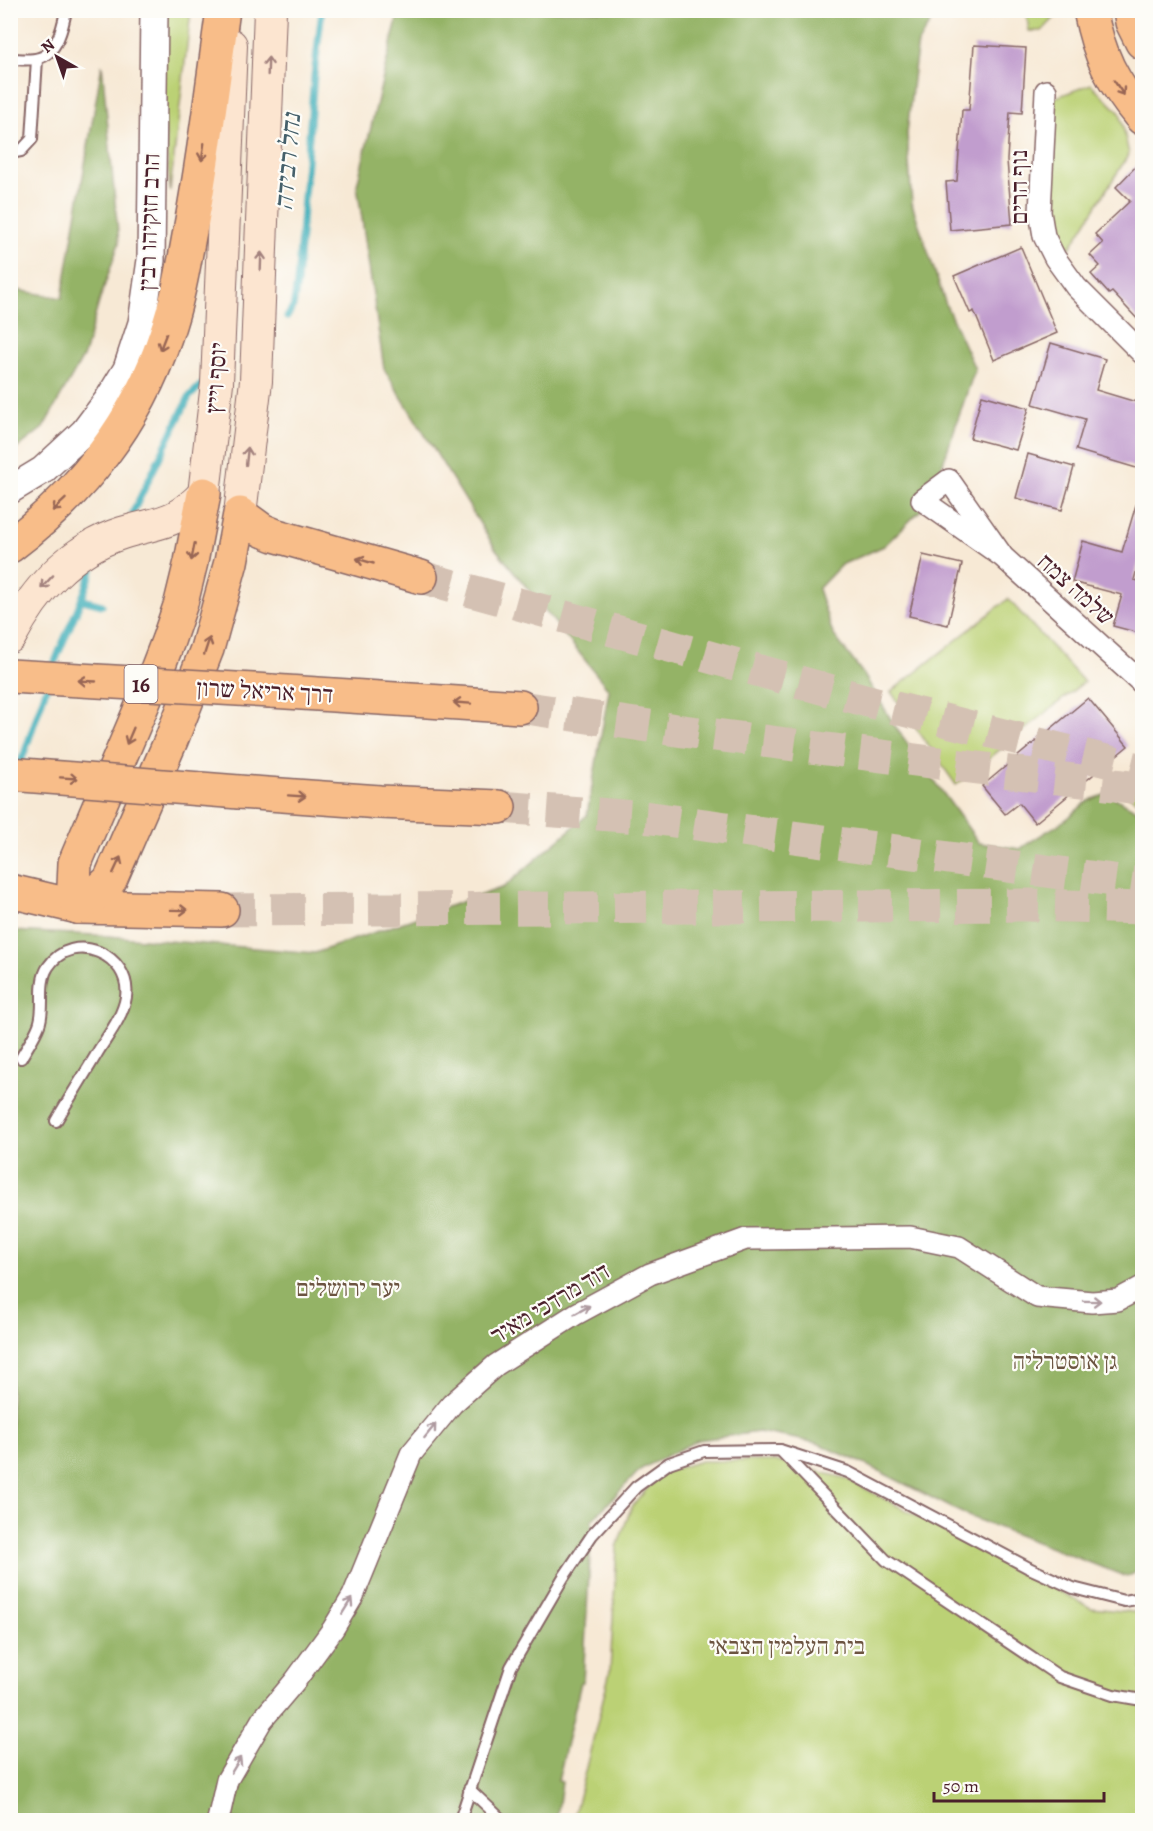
<svg xmlns="http://www.w3.org/2000/svg" width="1153" height="1831" viewBox="0 0 1153 1831" font-family="Alegreya,'Frank Ruhl Libre',serif">
  <style>
    .green { fill: #bbd175; stroke: #827850; stroke-width: 1.5 }
    .forest { fill: #94b366; stroke: #6f6948; stroke-width: 1.5 }
    .lines { fill: none; stroke-linecap: round; stroke-linejoin: round }
    .stream { stroke: #3fafba; stroke-width: 7 }
    .building { fill: #c19dce }
    .trunk-tunnel { stroke: #d4c1b3; stroke-width: 33; stroke-dasharray: 33 16; stroke-linecap: butt }
    .service-casing { stroke: #876666; stroke-width: 14 }
    .minor-casing { stroke: #876666; stroke-width: 24 }
    .tertiary-casing { stroke: #876666; stroke-width: 30 }
    .secondary-casing { stroke: #876666; stroke-width: 34 }
    .primary-casing { stroke: #876666; stroke-width: 36 }
    .trunk-casing { stroke: #876666; stroke-width: 36 }
    .service { stroke: #fff; stroke-width: 10 }
    .minor { stroke: #fff; stroke-width: 21 }
    .tertiary { stroke: #fff; stroke-width: 27 }
    .secondary { stroke: #fce5d0; stroke-width: 32 }
    .primary { stroke: #f8bd89; stroke-width: 33 }
    .trunk { stroke: #f8bd89; stroke-width: 33 }
    .trunk-bridge-casing { stroke: #876666; stroke-width: 36; stroke-linecap: butt }
    .trunk-bridge { stroke: #f8bd89; stroke-width: 33 }
    .oneway { stroke: #a3827e }
    .oneway2 { stroke: #986655 }
    .oneway3 { stroke: #ae9aa0 }
    .labels { text-anchor: middle; stroke-width: 4.5; stroke-linejoin: round; paint-order: stroke }
    .shield { fill: #fdfcf7; stroke: #806168; stroke-width: 1.5 }
    .shield-label { font-size: 22px; font-weight: bold; fill: #4a1f2b }
    .street-label { font-size: 24px; fill: #4a1f2b; stroke: #fdfcf7 }
    .park-label { font-size: 24px; fill: #6c5441; stroke: #fdfcf7 }
    .water-label { font-size: 26px; font-style: italic; fill: #45606b; stroke: #fdfcf7 }
  </style>
  <rect width="100%" height="100%" fill="#fdfcf7"/>
  <filter id="ink" filterUnits="userSpaceOnUse"><feTurbulence type="fractalNoise" baseFrequency=".0167" numOctaves="2"/><feDisplacementMap in="SourceGraphic" scale="12" xChannelSelector="R" yChannelSelector="G"/><feConvolveMatrix kernelMatrix="1 2 1 2 8 2 1 2 1" color-interpolation-filters="sRGB"/></filter>
  <filter id="wash" filterUnits="userSpaceOnUse"><feTurbulence type="fractalNoise" baseFrequency=".008" numOctaves="4" result="noise"/><feDisplacementMap in="SourceGraphic" scale="24" xChannelSelector="R" yChannelSelector="G"/><feGaussianBlur stdDeviation="1.35" result="paint"/><feColorMatrix in="noise" values="0 0 0 0 0 0 0 0 0 0 0 0 0 0 0 0 0 1.4 0 .05"/><feComposite in="paint" operator="in"/></filter>
  <g filter="url(#wash)">
    <rect width="100%" height="100%" fill="#f7e9d5"/>
    <g class="green">
      <path d="M 163,11 L 191,11 L 170,191 L 162,91 Z"/>
      <path d="M 1026,11 L 1026,10 L 1061,11 L 1042,31 L 1029,31 Z"/>
      <path d="M 1091,84 L 1120,113 L 1129,154 L 1070,248 L 1059,237 L 1051,212 L 1054,98 Z"/>
      <path d="M 1008,599 L 1084,682 L 956,785 L 891,692 Z"/>
      <path d="M 1142,765 L 1142,804 L 1117,788 Z"/>
      <path d="M 701,1461 L 775,1461 L 845,1478 L 1091,1608 L 1142,1613 L 1142,1820 L 573,1820 L 610,1671 L 617,1547 L 631,1508 L 660,1473 Z"/>
    </g>
    <g class="forest">
      <path d="M 399,11 L 937,11 L 918,43 L 914,70 L 907,134 L 912,204 L 946,305 L 975,369 L 942,466 L 933,498 L 884,546 L 841,565 L 818,589 L 833,634 L 864,675 L 895,726 L 979,843 L 1020,849 C 1035,838 1052,829 1068,818 C 1085,804 1085,800 1108,794 L 1142,813 L 1142,1569 L 1127,1577 L 968,1516 L 873,1468 L 817,1443 L 759,1432 L 698,1440 L 641,1469 L 592,1520 L 583,1682 L 581,1682 L 558,1781 L 562,1782 L 557,1817 L 558,1820 L 11,1820 L 11,931 L 95,935 L 315,953 L 504,887 L 587,815 L 609,690 L 495,548 L 384,369 L 357,185 Z"/>
      <path d="M 102,65 L 119,243 L 99,302 L 84,355 L 43,428 L 11,453 L 11,289 L 62,298 Z"/>
    </g>
    <g class="lines">
      <g class="stream">
        <path d="M 287,317 L 293,307 L 297,283 L 314,76 L 322,10"/>
        <path d="M 133,512 L 189,397 L 200,386"/>
        <path d="M 83,600 L 102,605"/>
        <path d="M 52,670 C 64,636 82,604 92,570"/>
        <path d="M 18,766 L 24,754 L 47,686"/>
      </g>
    </g>
    <g id="blocks">
      <g class="building">
        <path d="M 974,45 L 1026,48 L 1022,113 L 1010,112 L 1007,160 L 1012,224 L 950,230 L 946,182 L 957,181 L 962,110 L 969,110 Z"/>
        <path d="M 1143,159 L 1143,325 L 1112,292 L 1109,294 L 1091,274 L 1100,266 L 1090,255 L 1103,243 L 1095,234 L 1130,201 L 1116,187 Z"/>
        <path d="M 1021,247 L 1057,333 L 994,360 L 974,311 L 970,313 L 954,276 Z"/>
        <path d="M 1051,343 L 1105,359 L 1096,390 L 1143,404 L 1143,470 L 1076,450 L 1085,419 L 1033,404 Z"/>
        <path d="M 982,395 L 1029,408 L 1016,450 L 970,438 Z"/>
        <path d="M 1028,454 L 1074,467 L 1062,510 L 1016,498 Z"/>
        <path d="M 1138,498 L 1143,499 L 1143,547 L 1134,580 L 1143,582 L 1143,634 L 1113,626 L 1122,595 L 1072,582 L 1083,541 L 1122,552 Z"/>
        <path d="M 923,555 L 962,564 L 948,625 L 909,616 Z"/>
        <path d="M 1088,698 L 1128,746 L 1035,823 L 1019,803 L 1005,814 L 982,786 Z"/>
      </g>
    </g>
  </g>
  <g filter="url(#ink)">
    <use href="#blocks" fill-opacity="0" stroke="#876666" stroke-width="1.5"/>
    <g class="lines">
      <g class="trunk-tunnel">
        <path d="M 421,577 L 868,701 L 1142,770"/>
        <path d="M 520,707 L 683,731 L 1138,788"/>
        <path d="M 499,807 L 652,818 L 1142,884"/>
        <path d="M 222,910 L 1029,905 L 1142,908"/>
      </g>
      <defs>
        <g id="service">
          <path d="M 10,59 C 19,59 31,61 39,58 C 57,53 63,27 66,10"/>
          <path d="M 10,153 L 21,151 L 32,139 L 37,59"/>
          <path d="M 21,1058 C 27,1047 35,1036 39,1025 C 46,1007 37,984 48,967 C 73,929 132,955 126,997 C 123,1016 109,1034 99,1050 C 85,1074 70,1097 56,1121"/>
          <path d="M 780,1450 L 886,1560 L 1060,1677 L 1113,1695 L 1142,1700"/>
          <path d="M 469,1789 L 502,1820"/>
          <path d="M 460,1820 L 511,1667 L 563,1578 L 592,1535 L 636,1487 L 669,1463 L 704,1451 L 780,1450 L 848,1472 L 1029,1568 L 1073,1588 L 1124,1601 L 1142,1598"/>
        </g>
        <g id="minor">
          <path d="M 1046,91 L 1040,212 L 1044,236 L 1055,258 L 1076,287 L 1142,353"/>
          <path d="M 1003,557 L 949,480 L 922,500 L 1003,557 L 1142,683"/>
          <path d="M 218,1820 L 227,1780 L 262,1720 L 295,1681 L 333,1629 L 353,1596 L 411,1454 L 452,1404 L 496,1365 L 576,1314 L 650,1274 L 746,1239 L 910,1237 L 959,1247 L 1037,1297 L 1092,1302 L 1118,1300 L 1142,1287"/>
        </g>
        <path id="tertiary" d="M 10,490 L 43,470 L 84,432 L 108,400 L 127,369 L 142,323 L 151,260 L 154,10"/>
        <g id="secondary">
          <path d="M 240,514 L 256,381 L 270,10"/>
          <path d="M 10,637 C 35,590 69,550 122,533 C 161,521 173,526 204,494 L 217,383 L 231,45"/>
        </g>
        <g id="primary">
          <path d="M 1090,10 C 1099,56 1112,82 1142,118"/>
          <path d="M 1130,10 L 1132,22 L 1142,42"/>
        </g>
        <g id="trunk">
          <path d="M 10,546 C 81,493 137,422 165,337 C 177,304 183,270 189,236 C 204,161 212,86 223,10"/>
          <path d="M 271,691 L 520,707"/>
          <path d="M 239,792 L 380,802 L 499,807"/>
          <path d="M 10,891 L 78,907 L 222,910"/>
          <path d="M 78,907 L 90,899 L 110,880 L 172,738 L 207,649 L 231,562 L 240,514 L 262,530 L 274,535 L 421,577"/>
          <path d="M 78,907 L 74,886 L 75,863 L 153,680 L 168,641 L 181,603 L 191,562 L 204,494"/>
        </g>
      </defs>
      <use href="#service" class="service-casing"/>
      <use href="#minor" class="minor-casing"/>
      <use href="#tertiary" class="tertiary-casing"/>
      <use href="#secondary" class="secondary-casing"/>
      <use href="#primary" class="primary-casing"/>
      <use href="#trunk" class="trunk-casing"/>
      <use href="#service" class="service"/>
      <use href="#minor" class="minor"/>
      <use href="#tertiary" class="tertiary"/>
      <use href="#secondary" class="secondary"/>
      <use href="#primary" class="primary"/>
      <use href="#trunk" class="trunk"/>
      <defs>
        <g id="trunk-bridge">
          <path d="M 10,676 L 271,691"/>
          <path d="M 10,774 L 239,792"/>
        </g>
      </defs>
      <use href="#trunk-bridge" class="trunk-bridge-casing"/>
      <use href="#trunk-bridge" class="trunk-bridge"/>
    </g>
    <defs><path id="oneway-shaft" d="M-6 0H5M1.5-3L5.5 0L1.5 3" fill="none" stroke-width="1.6" stroke-linecap="round" stroke-linejoin="round" transform="scale(1.5)"/></defs>
    <g class="oneway">
      <use href="#oneway-shaft" transform="translate(268 66) rotate(-88)"/>
      <use href="#oneway-shaft" transform="translate(261 261) rotate(-88)"/>
      <use href="#oneway-shaft" transform="translate(247 456) rotate(-84)"/>
      <use href="#oneway-shaft" transform="translate(47 582) rotate(133)"/>
    </g>
    <g class="oneway2">
      <use href="#oneway-shaft" transform="translate(1119 88) rotate(56)"/>
      <use href="#oneway-shaft" transform="translate(203 152) rotate(98)"/>
      <use href="#oneway-shaft" transform="translate(163 342) rotate(111)"/>
      <use href="#oneway-shaft" transform="translate(59 505) rotate(137)"/>
      <use href="#oneway-shaft" transform="translate(193 552) rotate(101)"/>
      <use href="#oneway-shaft" transform="translate(365 561) rotate(-164)"/>
      <use href="#oneway-shaft" transform="translate(207 646) rotate(-72)"/>
      <use href="#oneway-shaft" transform="translate(87 681) rotate(-177)"/>
      <use href="#oneway-shaft" transform="translate(462 703) rotate(-176)"/>
      <use href="#oneway-shaft" transform="translate(130 736) rotate(113)"/>
      <use href="#oneway-shaft" transform="translate(69 778) rotate(4)"/>
      <use href="#oneway-shaft" transform="translate(297 796) rotate(4)"/>
      <use href="#oneway-shaft" transform="translate(117 865) rotate(-65)"/>
      <use href="#oneway-shaft" transform="translate(179 910) rotate(1)"/>
    </g>
    <g class="oneway3">
      <use href="#oneway-shaft" transform="translate(1092 1301) rotate(1)"/>
      <use href="#oneway-shaft" transform="translate(582 1310) rotate(-29)"/>
      <use href="#oneway-shaft" transform="translate(430 1431) rotate(-51)"/>
      <use href="#oneway-shaft" transform="translate(347 1606) rotate(-58)"/>
      <use href="#oneway-shaft" transform="translate(236 1765) rotate(-59)"/>
    </g>
  </g>
  <g class="labels">
    <rect class="shield" x="124.5" y="665" width="33" height="38" rx="4.5"/>
    <g class="shield-label">
      <text x="141" y="692">16</text>
    </g>
    <g class="street-label">
      <text transform="translate(1019 187) rotate(-90)" y="8">נוף הרים</text>
      <text transform="translate(149 222) rotate(-88)" y="8">הרב חזקיהו רבין</text>
      <text transform="translate(216 378) rotate(-86)" y="8">יוסף וייץ</text>
      <text transform="translate(1076 589) rotate(42)" y="8">שלמה צמח</text>
      <text transform="translate(265 691) rotate(3)" y="8">דרך אריאל שרון</text>
      <text transform="translate(550 1303) rotate(-31)" y="8">דוד מרדכי מאיר</text>
    </g>
    <g class="park-label">
      <text x="348" y="1296">יער ירושלים</text>
      <text x="1065" y="1369">גן אוסטרליה</text>
      <text x="787" y="1654">בית העלמין הצבאי</text>
    </g>
    <g class="water-label">
      <text transform="translate(287 162) rotate(-85)" y="9">נחל רבידה</text>
    </g>
  </g>
  <rect width="1153" height="1831" fill="none" stroke="#fdfcf7" stroke-width="36"/>
  <g transform="translate(57 57) rotate(320)" stroke="#fdfcf7" stroke-width="4.5" paint-order="stroke">
  <path d="M0-4.5L10 22L0 15L-10 22Z" fill="#4a1f2b"/>
  <text y="-9" font-size="16" font-weight="bold" text-anchor="middle" fill="#4a1f2b">N</text>
  </g>
  <path d="M934 1792v9h170v-9" fill="none" stroke="#4a1f2b" stroke-width="3"/>
  <text x="943" y="1792" font-size="18" fill="#4a1f2b" stroke="#fdfcf7" stroke-width="4.5" paint-order="stroke">50 m</text>
</svg>
